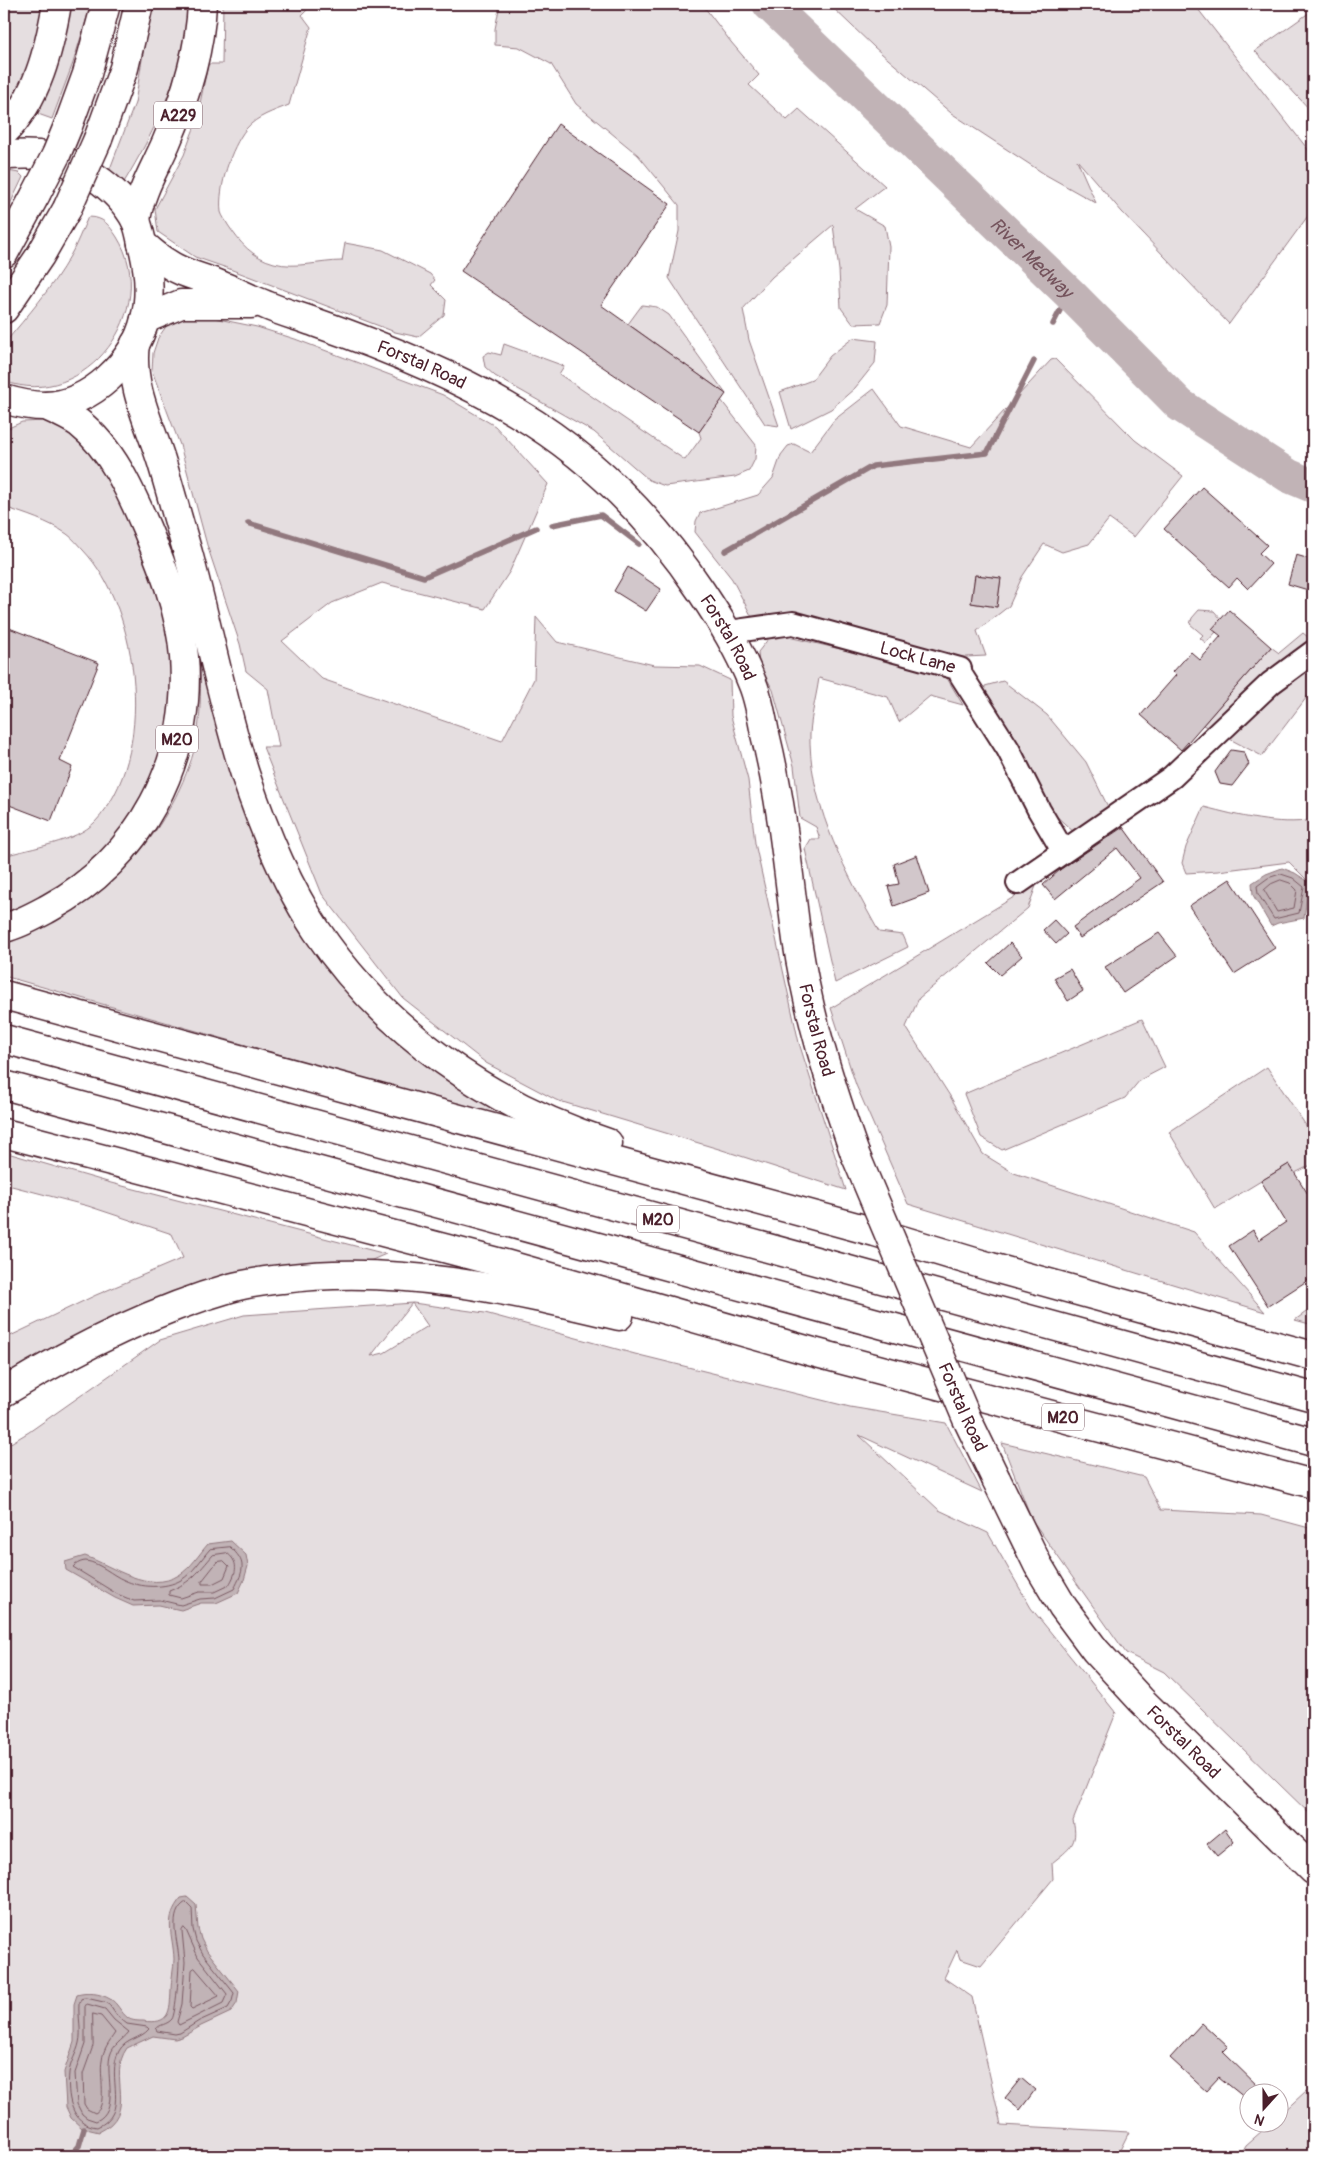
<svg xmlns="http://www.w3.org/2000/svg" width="1317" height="2160" viewBox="0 0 1317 2160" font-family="Pangolin,sans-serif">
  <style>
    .green { fill: #e5dee0; stroke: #987e86; fill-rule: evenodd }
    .water { fill: #c1b3b6; stroke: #91787e }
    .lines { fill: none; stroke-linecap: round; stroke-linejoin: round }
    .shore { stroke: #7a5a63; stroke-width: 1 }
    .stream { stroke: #91787e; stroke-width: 5.5 }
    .river { stroke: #c1b3b6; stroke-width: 34 }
    .building { fill: #d2c7cb; stroke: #4a1f2b }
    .minor-casing { stroke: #4a1f2b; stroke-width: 26 }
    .tertiary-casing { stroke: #4a1f2b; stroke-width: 31 }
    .trunk-casing { stroke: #4a1f2b; stroke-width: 31 }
    .motorway-casing { stroke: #4a1f2b; stroke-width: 31 }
    .minor { stroke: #fff; stroke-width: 22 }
    .tertiary { stroke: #fff; stroke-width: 28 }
    .trunk { stroke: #fff; stroke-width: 28 }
    .motorway { stroke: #fff; stroke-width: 28 }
    .tertiary-bridge-casing { stroke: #4a1f2b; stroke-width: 31; stroke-linecap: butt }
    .trunk-bridge-casing { stroke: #4a1f2b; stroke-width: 31; stroke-linecap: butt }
    .tertiary-bridge { stroke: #fff; stroke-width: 28 }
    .trunk-bridge { stroke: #fff; stroke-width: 28 }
    .labels { text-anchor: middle; stroke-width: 4; stroke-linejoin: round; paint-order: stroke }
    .shield { fill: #fff; stroke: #80626b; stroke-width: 1 }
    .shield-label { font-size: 16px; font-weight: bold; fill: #4a1f2b }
    .street-label { font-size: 18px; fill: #4a1f2b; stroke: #fff }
    .water-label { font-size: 19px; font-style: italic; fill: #74535c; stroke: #fff }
  </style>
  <rect width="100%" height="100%" fill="#fff"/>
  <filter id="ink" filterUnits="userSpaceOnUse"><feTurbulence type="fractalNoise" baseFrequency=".02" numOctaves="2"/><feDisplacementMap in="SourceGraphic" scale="10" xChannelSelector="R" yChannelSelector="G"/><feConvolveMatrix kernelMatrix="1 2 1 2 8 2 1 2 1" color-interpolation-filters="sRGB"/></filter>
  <g filter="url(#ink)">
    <g class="green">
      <path d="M 4,4 L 46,4 L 34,51 L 20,89 L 4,111 Z"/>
      <path d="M 66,4 L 91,4 L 73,63 L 52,119 L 38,114 L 57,57 Z"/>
      <path d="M 151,4 L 189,4 C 185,70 156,129 123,184 L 108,174 L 135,103 Z"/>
      <path d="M 223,4 L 313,4 L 302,15 L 311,27 L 289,105 C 274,111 257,116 246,129 C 231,148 218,187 221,212 C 222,216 226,221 228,225 C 240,243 252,257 274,263 C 296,269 320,261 342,261 L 345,243 L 383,250 L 430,274 L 435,280 L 431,285 L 446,300 L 444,315 L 418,337 L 395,332 L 227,268 L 195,257 L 158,232 L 155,209 L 184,155 L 191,136 L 196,123 L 208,64 L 222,64 Z"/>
      <path d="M 500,4 L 702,4 L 731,42 L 759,75 L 749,85 L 787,120 L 799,109 L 885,186 L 855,209 L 885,226 L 889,247 L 887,305 L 880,323 L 853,324 L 841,308 L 839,270 L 833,225 L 772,277 L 743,309 L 749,340 L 779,426 L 765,424 L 669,278 L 679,231 L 679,205 L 638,155 L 576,104 L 551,64 L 519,47 L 495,45 L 495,29 Z"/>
      <path d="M 829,4 L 943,4 L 948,8 L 1001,4 L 1194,4 L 1313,156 L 1313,209 L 1229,324 L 1122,212 L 1077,160 L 1096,203 L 1046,175 L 951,113 L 874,47 Z"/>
      <path d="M 1313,10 L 1313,113 L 1255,51 Z"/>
      <path d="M 8,171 L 19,173 L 23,177 L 4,217 L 4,173 Z"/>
      <path d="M 88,217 C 104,217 109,225 117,237 C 162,309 86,412 4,381 L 4,344 C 28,315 52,288 70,256 C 77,244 82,230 88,217 Z"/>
      <path d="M 642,305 L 657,307 L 669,315 L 726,394 L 628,324 Z"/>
      <path d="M 199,315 L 257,327 L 295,339 L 443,395 L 495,426 L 548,484 L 510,571 L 485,609 L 382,583 L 332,603 L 282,641 L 322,679 L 502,741 L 534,679 L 536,617 L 557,642 L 654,665 L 700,666 L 730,680 L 731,716 L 748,780 L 755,843 L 799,1043 L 846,1190 L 722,1150 L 556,1100 L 486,1063 L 403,998 L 322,894 L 263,747 L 279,747 L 268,689 L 246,671 L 240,644 L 207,545 L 180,445 L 152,371 L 153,353 L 158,338 L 167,325 L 181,316 Z"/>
      <path d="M 853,338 L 877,341 L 875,363 L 855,388 L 831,409 L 791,429 L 780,392 L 812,380 L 830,356 Z"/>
      <path d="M 504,344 L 564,366 L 559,374 L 685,460 L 701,438 L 699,432 L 721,400 L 756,445 L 755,459 L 749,471 L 735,477 L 665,486 L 649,480 L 594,432 L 495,376 L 485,367 L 483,356 L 489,352 L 501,355 Z"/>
      <path d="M 1055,359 L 1135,440 L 1183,476 L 1134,537 L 1109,519 L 1089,544 L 1062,552 L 1044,544 L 1022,577 L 1009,606 L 977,631 L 986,656 L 946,658 L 755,623 L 732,579 L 695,532 L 696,521 L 700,513 L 758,495 L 773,478 L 781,455 L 788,446 L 794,444 L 810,452 L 834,420 L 874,389 L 901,426 L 971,447 L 1051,360 ZM 975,575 L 1001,578 L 997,607 L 971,603 Z"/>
      <path d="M 47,421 L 65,429 L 85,443 L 112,475 L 131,519 L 171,633 L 170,735 L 131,823 L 60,892 L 4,915 L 4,856 C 31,848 76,842 95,822 C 157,757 141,611 83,550 C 78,545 73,538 67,534 C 48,521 25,514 4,507 L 4,430 L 22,422 Z"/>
      <path d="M 1199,610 L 1214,611 L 1221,619 L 1216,632 L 1206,643 L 1200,638 L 1203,635 L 1190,624 L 1192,618 Z"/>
      <path d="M 1303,633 L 1313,641 L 1313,689 L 1262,756 L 1203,725 L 1271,647 L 1279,653 Z"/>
      <path d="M 784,636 L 944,673 L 963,705 L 930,696 L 899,722 L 888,697 L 819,678 C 816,699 809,722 810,743 C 812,811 847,874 879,932 L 903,935 L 908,947 L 835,983 L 805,849 L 811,839 L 820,839 L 816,827 L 800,818 L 794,766 L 773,690 L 759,664 L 758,652 L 769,638 Z"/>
      <path d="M 200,641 L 227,757 L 394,1035 L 431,1069 L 533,1127 L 4,976 L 4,942 C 90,917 158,850 189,766 C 204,727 200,682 200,641 Z"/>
      <path d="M 1003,681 L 1047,715 L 1086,762 L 1111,813 L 1076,834 L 1054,814 L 1013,736 L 984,694 L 985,686 Z"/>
      <path d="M 1204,807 C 1239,816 1278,826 1313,820 L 1313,886 L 1289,862 L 1218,871 L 1186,873 L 1182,863 L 1186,847 Z"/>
      <path d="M 1037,883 L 1028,908 L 919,998 L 906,1027 L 950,1096 L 983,1154 L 1014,1173 L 1194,1232 L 1265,1312 L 908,1204 L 856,1085 L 831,1008 Z"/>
      <path d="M 1142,1019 L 1165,1067 L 1140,1080 L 1125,1098 L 1002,1150 L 981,1137 L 964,1094 Z"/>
      <path d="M 1267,1067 L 1313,1136 L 1313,1164 L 1295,1173 L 1289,1164 L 1215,1209 L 1169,1132 Z"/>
      <path d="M 4,1152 L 111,1183 L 386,1254 L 372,1260 L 195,1284 L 4,1374 L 4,1339 L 96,1295 L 183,1258 L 172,1234 L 88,1206 L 4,1184 Z"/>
      <path d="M 413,1303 L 485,1313 L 635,1354 L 850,1407 L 946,1423 L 982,1492 L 859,1435 L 939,1510 L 988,1533 L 1031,1608 L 1116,1713 L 1073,1821 C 1079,1844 1069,1849 1052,1863 L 1053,1879 L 981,1966 L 960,1959 L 957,1950 L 944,1978 L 972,1997 L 1001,2125 L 1129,2132 L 1117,2156 L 4,2156 L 4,1447 L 29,1432 L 160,1340 L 244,1315 ZM 412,1303 L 428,1326 L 384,1353 L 371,1356 Z"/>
      <path d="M 1313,1307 L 1313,1325 L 1295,1320 Z"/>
      <path d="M 1002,1443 L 1144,1477 L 1161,1510 L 1261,1515 L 1313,1529 L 1313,1817 L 1164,1672 L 1126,1653 L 1032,1520 Z"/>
      <path d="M 1306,2091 L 1313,2097 L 1313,2156 L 1240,2156 L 1246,2145 L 1271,2123 L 1280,2122 L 1280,2115 Z"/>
    </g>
    <g class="water">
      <path d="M 1282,868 L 1295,873 L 1312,884 L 1308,891 L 1304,918 L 1278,923 L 1271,926 L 1253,895 L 1252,883 L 1266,874 Z"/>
      <path d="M 231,1541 L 246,1555 L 248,1566 L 244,1580 L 238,1593 L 216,1603 L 201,1603 L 181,1610 L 159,1605 L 133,1606 L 115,1598 L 66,1570 L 65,1562 L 85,1556 C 113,1566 149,1594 179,1575 C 191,1568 199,1554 208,1544 Z"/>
      <path d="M 187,1897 L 196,1905 L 198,1928 L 201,1939 L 207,1951 L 239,1991 L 237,2003 L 231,2012 L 201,2026 L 182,2037 L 175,2039 L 153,2036 L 127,2048 C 106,2077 140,2112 99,2132 L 82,2128 L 71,2118 L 66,2107 L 64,2072 L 74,2042 L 74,2004 L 77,1995 C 87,1992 100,1993 110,1999 C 117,2002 121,2013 128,2018 C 132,2021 138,2021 143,2021 C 170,2025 170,2012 171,1989 C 171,1979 174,1969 174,1959 C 173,1934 163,1919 181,1898 Z"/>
    </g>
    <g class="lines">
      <g class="shore">
        <path d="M 1281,874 L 1293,878 L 1304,887 L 1299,913 L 1274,919 L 1258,894 L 1257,886 L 1268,878 Z"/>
        <path d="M 1281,880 L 1290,883 L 1297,890 L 1294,908 L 1277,912 L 1264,890 L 1271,884 Z"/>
        <path d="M 230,1547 C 247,1562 244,1570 234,1589 L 215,1598 L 200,1599 L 181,1605 L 160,1600 L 134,1601 L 117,1594 L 73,1567 L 75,1565 C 78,1563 82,1561 86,1561 C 100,1563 112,1575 124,1580 C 141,1588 165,1589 181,1580 C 193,1573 201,1559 210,1549 Z"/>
        <path d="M 227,1553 C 239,1562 237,1572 229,1585 L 214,1592 L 199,1592 L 181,1598 L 169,1595 L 169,1591 C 192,1582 198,1572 213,1555 Z"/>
        <path d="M 224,1561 L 229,1566 L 224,1578 L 212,1584 L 202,1584 L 202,1581 L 217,1562 Z"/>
        <path d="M 186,1902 L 192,1908 L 193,1929 L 196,1941 L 203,1954 L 234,1993 L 232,2001 L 228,2008 L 199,2021 L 180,2033 L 175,2034 L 157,2031 L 156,2029 C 160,2024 167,2025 172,2019 C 176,2013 179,1970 179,1961 C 179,1943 166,1913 186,1902 Z"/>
        <path d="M 184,1928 L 186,1930 L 198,1957 L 227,1994 L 223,2003 L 179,2025 L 177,2022 L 182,2004 L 185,1962 L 182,1931 Z"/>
        <path d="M 195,1968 L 219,1996 L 192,2009 L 190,2007 L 192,1970 Z"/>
        <path d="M 86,1998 L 108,2003 L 117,2016 L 127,2024 L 147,2027 L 149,2029 C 141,2039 125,2039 119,2051 C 105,2077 131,2113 97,2127 C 70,2124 67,2095 69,2073 C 70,2062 77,2053 79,2043 C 82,2031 78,2017 79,2004 L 81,1999 Z"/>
        <path d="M 87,2004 L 105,2009 L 114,2020 L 129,2032 C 122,2041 113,2044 110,2056 C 105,2077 120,2110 96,2121 L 87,2118 L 82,2114 L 77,2104 L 75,2073 L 85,2044 L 85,2007 Z"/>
        <path d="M 93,2014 L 101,2016 L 115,2033 C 109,2042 103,2049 102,2061 C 99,2074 108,2107 95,2113 L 87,2109 L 84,2104 L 83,2074 L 93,2046 Z"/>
      </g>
      <g class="stream">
        <path d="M 1053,324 L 1069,293"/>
        <path d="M 248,523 L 424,577 L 536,528"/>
        <path d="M 552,525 L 601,515 L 639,544"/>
        <path d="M 725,551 L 873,466 L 987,453 L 1034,361"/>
        <path d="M 70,2156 L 79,2146 L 84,2129"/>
      </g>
      <path class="river" id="s1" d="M 769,4 L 1069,293 L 1180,405 L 1289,476 L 1313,486"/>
    </g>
    <g class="building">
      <path d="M 558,124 L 670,204 L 601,305 L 726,394 L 699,432 L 461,271 Z"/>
      <path d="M 1202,487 L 1267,545 L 1259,553 L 1271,564 L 1248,589 L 1237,578 L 1229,587 L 1164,529 Z"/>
      <path d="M 1296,555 L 1313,560 L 1313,570 L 1308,590 L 1288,584 Z"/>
      <path d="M 628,567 L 661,589 L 646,611 L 614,591 Z"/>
      <path d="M 975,575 L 1001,578 L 997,607 L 971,603 Z"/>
      <path d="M 1229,610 L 1271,647 L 1181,750 L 1141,715 L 1176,675 L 1173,672 L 1191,652 L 1200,660 L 1221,636 L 1212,629 Z"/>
      <path d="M 4,626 L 99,663 L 60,761 L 72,767 L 51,821 L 4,803 Z"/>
      <path d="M 1231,750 L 1244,752 L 1249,764 L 1232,786 L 1220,784 L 1215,772 Z"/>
      <path d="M 1123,827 L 1163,882 L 1080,938 L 1073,927 L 1140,878 L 1117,848 L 1055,899 L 1043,885 L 1061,869 Z"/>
      <path d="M 917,855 L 929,893 L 894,906 L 888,886 L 899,884 L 894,864 Z"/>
      <path d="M 1230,879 L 1275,948 L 1234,974 L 1189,906 Z"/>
      <path d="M 1054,920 L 1067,934 L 1056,944 L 1043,930 Z"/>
      <path d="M 1159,933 L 1177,956 L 1123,993 L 1105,967 Z"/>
      <path d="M 1010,943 L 1022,956 L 1000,975 L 988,963 Z"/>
      <path d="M 1070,969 L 1083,991 L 1068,1001 L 1054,978 Z"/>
      <path d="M 1289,1164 L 1313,1202 L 1313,1277 L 1268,1306 L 1229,1246 L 1253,1230 L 1259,1240 L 1286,1222 L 1261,1181 Z"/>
      <path d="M 1225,1829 L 1234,1842 L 1217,1856 L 1207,1844 Z"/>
      <path d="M 1202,2023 L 1228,2047 L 1223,2052 L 1264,2092 L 1250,2092 L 1250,2102 L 1219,2077 L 1206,2091 L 1170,2058 Z"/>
      <path d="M 1021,2078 L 1035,2090 L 1020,2110 L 1005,2098 Z"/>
    </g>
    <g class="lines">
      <defs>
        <g id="minor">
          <path id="s2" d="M 729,632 L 793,623 L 960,669 L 961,675 L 1008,749 L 1039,810 L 1063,851"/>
          <path d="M 1018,883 L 1172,777 L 1271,683 L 1313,652"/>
        </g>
        <g id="tertiary">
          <path id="s3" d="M 142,244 C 150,250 158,258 167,263 C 182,274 202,277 220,285 C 235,291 250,299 266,305 C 281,312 298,316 314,322 C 383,346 453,374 516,412 C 592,457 652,518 701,591 C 721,621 740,651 753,685 C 759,700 762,718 765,734 C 782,802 788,871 797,940 C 808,1014 830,1084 855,1154"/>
          <path d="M 145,319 L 181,304 L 251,304"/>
          <path id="s4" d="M 996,1479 L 1038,1565 L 1063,1607 L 1095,1650 L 1141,1700 L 1313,1870"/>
        </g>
        <g id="trunk">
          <path d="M 68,126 L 87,74 L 106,4"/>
          <path d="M 4,132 C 38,98 49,49 57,4"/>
          <path d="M 98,139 L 124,68 L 139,4"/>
          <path d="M 4,155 C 15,155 27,154 38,155 C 76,159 118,187 136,221 C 140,230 141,241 144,251 C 149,273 151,296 145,319 C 135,361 91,405 45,406 C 31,406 17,403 4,399"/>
          <path d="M 136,221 C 139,194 155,168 166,143 C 185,99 200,53 202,4"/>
          <path d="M 4,253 L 36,194"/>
          <path d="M 4,309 L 40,256 L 67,209"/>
        </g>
        <g id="motorway">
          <path d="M 135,344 C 129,385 150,424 162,463 C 171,493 179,523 188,553 C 208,626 222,702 245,774 C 263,828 285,883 317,931 C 385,1032 492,1106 608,1143"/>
          <path d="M 4,928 C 20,924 34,916 49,908 C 140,859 192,761 184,657 C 181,612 163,568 146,527 C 130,490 112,449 79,423 C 69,416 57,411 46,406"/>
          <path d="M 4,995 L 875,1232 L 991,1267 L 1313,1356"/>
          <path d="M 4,1039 L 1313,1397"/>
          <path d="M 4,1085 L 1313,1442"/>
          <path d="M 4,1133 L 505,1264 L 813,1352 L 1313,1484"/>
          <path d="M 4,1392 C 75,1349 150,1311 230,1288 C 247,1283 265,1281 282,1279 C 397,1264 509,1290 619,1316"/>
        </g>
      </defs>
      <use href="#minor" class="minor-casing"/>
      <use href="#tertiary" class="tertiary-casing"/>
      <use href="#trunk" class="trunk-casing"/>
      <use href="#motorway" class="motorway-casing"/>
      <use href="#minor" class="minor"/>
      <use href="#tertiary" class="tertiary"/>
      <use href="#trunk" class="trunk"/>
      <use href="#motorway" class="motorway"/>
      <defs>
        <g id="tertiary-bridge">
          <path id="s5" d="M 855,1154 L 967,1419 L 996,1479"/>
        </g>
        <g id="trunk-bridge">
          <path d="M 36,194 L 56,155 L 68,126"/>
          <path d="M 67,209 L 98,139"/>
        </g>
      </defs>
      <use href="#tertiary-bridge" class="tertiary-bridge-casing"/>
      <use href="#trunk-bridge" class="trunk-bridge-casing"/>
      <use href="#tertiary-bridge" class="tertiary-bridge"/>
      <use href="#trunk-bridge" class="trunk-bridge"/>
    </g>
  </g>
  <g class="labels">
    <g class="shield">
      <rect x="154" y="101.5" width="48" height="27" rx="4"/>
      <rect x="156" y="725.5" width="42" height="27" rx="4"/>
      <rect x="637" y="1205.5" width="42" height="27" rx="4"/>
      <rect x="1042" y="1403.5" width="42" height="27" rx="4"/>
    </g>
    <g class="shield-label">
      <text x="178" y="121">A229</text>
      <text x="177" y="745">M20</text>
      <text x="658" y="1225">M20</text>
      <text x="1063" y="1423">M20</text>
    </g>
    <g class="street-label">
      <text dy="6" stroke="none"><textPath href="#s3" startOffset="306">Forstal Road</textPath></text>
      <text dy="6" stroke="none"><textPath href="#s3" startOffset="725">Forstal Road</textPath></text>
      <text dy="6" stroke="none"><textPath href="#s2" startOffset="194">Lock Lane</textPath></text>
      <text dy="6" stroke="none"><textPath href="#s3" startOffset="1130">Forstal Road</textPath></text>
      <text dy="6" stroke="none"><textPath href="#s5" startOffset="275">Forstal Road</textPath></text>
      <text dy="6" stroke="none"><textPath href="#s4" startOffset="326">Forstal Road</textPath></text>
    </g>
    <g class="water-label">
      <text dy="7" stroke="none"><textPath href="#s1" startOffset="365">River Medway</textPath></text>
    </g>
  </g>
  <rect width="1317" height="2160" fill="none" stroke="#fff" stroke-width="20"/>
  <rect x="10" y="10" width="1297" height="2140" fill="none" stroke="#4a1f2b" stroke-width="2" filter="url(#ink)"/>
  <g transform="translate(1264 2108) rotate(201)"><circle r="24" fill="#ffffff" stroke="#b7a5aa"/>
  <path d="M0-4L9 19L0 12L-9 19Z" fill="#4a1f2b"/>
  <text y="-8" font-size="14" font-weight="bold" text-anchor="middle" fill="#4a1f2b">N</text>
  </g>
</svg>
